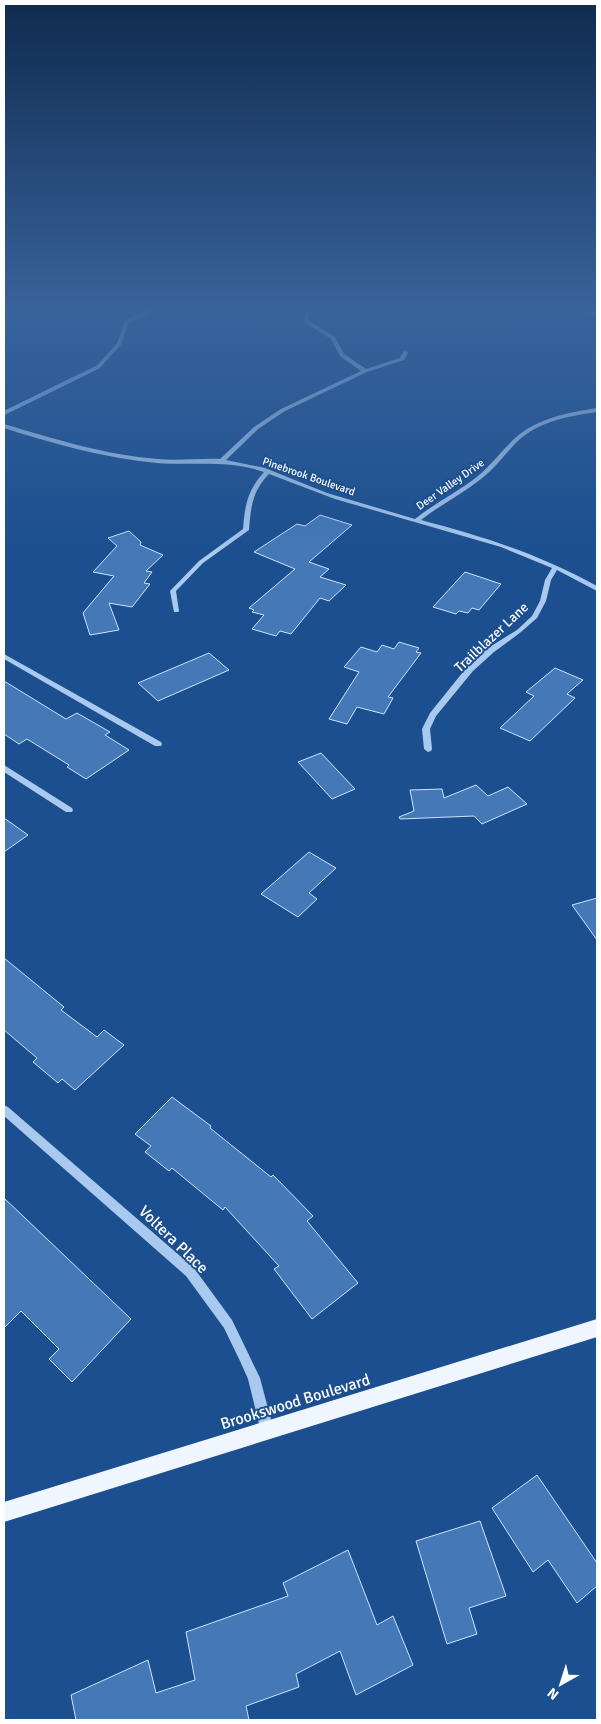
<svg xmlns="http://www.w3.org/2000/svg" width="601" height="1724" viewBox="0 0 601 1724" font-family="Signika,sans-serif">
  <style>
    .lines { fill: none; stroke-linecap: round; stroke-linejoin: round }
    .stream { stroke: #9cc4f0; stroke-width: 4 }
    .building { fill: #4478b7; stroke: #cfe3fa }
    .minor { fill: #a9c9ee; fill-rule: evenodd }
    .major { fill: #f0f6ff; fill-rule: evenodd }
    .labels { text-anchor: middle; stroke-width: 4; stroke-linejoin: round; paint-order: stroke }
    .far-street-label { font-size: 11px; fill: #fff; stroke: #1b4f8f }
    .street-label { font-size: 14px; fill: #fff; stroke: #1b4f8f }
    .near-street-label { font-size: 16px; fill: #fff; stroke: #1b4f8f }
  </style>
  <rect width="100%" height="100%" fill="#1b4f8f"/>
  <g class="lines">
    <path class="stream" d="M 4,413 L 98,367 L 119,344 L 127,321 L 148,312"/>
  </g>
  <g class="building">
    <path d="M 320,515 L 352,525 L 309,562 L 329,569 L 320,577 L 346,585 L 329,601 L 320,598 L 291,634 L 280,631 L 276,636 L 252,629 L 264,615 L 252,612 L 254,610 L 249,608 L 295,569 L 254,552 L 297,524 L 305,526 Z"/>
    <path d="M 129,531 L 141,542 L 140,545 L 163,555 L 146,571 L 152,572 L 144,583 L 150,584 L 132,607 L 109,603 L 119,630 L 90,635 L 83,613 L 114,576 L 93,572 L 117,546 L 108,538 Z"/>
    <path d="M 465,572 L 501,584 L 479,610 L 472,608 L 468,613 L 459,611 L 456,614 L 433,607 Z"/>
    <path d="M 399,642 L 419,648 L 416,652 L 421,653 L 388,697 L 393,698 L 384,714 L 357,707 L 347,724 L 329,719 L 359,672 L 344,667 L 361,647 L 377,652 L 382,645 L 394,649 Z"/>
    <path d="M 209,653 L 229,670 L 158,701 L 138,683 Z"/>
    <path d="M 555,668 L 583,680 L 567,694 L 575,698 L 530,741 L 500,728 L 534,696 L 526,692 Z"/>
    <path d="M 4,681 L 66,719 L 77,713 L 110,732 L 105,735 L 129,750 L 86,779 L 67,767 L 69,765 L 27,739 L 19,744 L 4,734 Z"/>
    <path d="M 321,753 L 355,789 L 332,799 L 298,762 Z"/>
    <path d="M 476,785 L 488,796 L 508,787 L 527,804 L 482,824 L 474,816 L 400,819 L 399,817 L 414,811 L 410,790 L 442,789 L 444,798 Z"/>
    <path d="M 4,818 L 28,835 L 4,852 Z"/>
    <path d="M 309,852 L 336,868 L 309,893 L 317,899 L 298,917 L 261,894 Z"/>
    <path d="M 597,898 L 597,940 L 572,905 Z"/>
    <path d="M 4,958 L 64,1007 L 61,1010 L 97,1037 L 104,1030 L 124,1045 L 75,1090 L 62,1079 L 58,1083 L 33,1062 L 37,1058 L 4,1030 Z"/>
    <path d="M 172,1097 L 211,1126 L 210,1128 L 271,1177 L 273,1175 L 313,1216 L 307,1221 L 358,1283 L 312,1319 L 274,1269 L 279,1266 L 225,1207 L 223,1210 L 172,1168 L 169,1171 L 145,1152 L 151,1146 L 135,1134 Z"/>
    <path d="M 4,1198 L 131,1319 L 72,1382 L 49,1359 L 59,1349 L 21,1311 L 4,1328 Z"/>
    <path d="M 537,1475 L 597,1563 L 597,1586 L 577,1603 L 548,1560 L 533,1572 L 492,1508 Z"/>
    <path d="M 480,1521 L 506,1596 L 469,1608 L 477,1634 L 447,1644 L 416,1541 Z"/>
    <path d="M 348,1550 L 377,1625 L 393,1616 L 413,1665 L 356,1695 L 340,1651 L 296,1674 L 299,1687 L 246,1706 L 249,1720 L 76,1720 L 71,1695 L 148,1660 L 156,1693 L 195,1680 L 186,1632 L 288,1596 L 283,1583 Z"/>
  </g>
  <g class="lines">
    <g class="minor">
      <path d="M 305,312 L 309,312 L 308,320 L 335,337 L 344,354 L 366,369 L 400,358 L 404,351 L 408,352 L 404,360 L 367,372 L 285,411 L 258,429 L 226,460 L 265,468 L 327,493 L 415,519 C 435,503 458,492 478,476 C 490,466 499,454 510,443 C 533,419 565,413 597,408 L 597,412 C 566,417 536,421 513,446 C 503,457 494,469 481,479 C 462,494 440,505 421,520 C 485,537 539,554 597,586 L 597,591 L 595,590 L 557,570 L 551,580 L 546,601 L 537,618 L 521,632 L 494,652 L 473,671 L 436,716 L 430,729 L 432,749 L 431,751 L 428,752 L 424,749 L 422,729 L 430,713 L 467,667 L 488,648 L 517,630 L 532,616 L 540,601 L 545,580 L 552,568 L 501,547 L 335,499 L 269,474 C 252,492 251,506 249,530 L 203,563 L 176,591 L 179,611 L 178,612 L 174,612 L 170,591 L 199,561 L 243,529 C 245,505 247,491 264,472 C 226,459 196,466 157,463 C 105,458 54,444 4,428 L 4,424 C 55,439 105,455 158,459 C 178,461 199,458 220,459 L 254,427 L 281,409 L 361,371 L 340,356 L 331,339 L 304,322 Z"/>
      <path d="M 4,654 L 161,742 L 162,744 L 161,746 L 155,746 L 4,659 Z"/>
      <path d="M 4,765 L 72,808 L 73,810 L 72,812 L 66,812 L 4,772 Z"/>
      <path d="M 4,1105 L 8,1107 L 194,1268 L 232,1320 L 248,1353 L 260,1378 L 274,1431 L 272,1436 L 267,1438 L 262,1436 L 248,1379 L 240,1361 L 224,1328 L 186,1276 L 4,1116 Z"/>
    </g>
    <g class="major">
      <path d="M 587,312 L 597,312 L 597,316 L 588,313 Z"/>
      <path d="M 597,1319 L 597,1337 L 4,1522 L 4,1502 Z"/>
    </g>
  </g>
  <linearGradient id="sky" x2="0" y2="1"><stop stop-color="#0f2b4f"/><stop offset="0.56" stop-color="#39639b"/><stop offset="1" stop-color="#39639b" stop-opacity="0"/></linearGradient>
  <rect width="601" height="553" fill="url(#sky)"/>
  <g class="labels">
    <g class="far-street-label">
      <text transform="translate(309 476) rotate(19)" y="4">Pinebrook Boulevard</text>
      <text transform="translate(450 484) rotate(-35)" y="4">Deer Valley Drive</text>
    </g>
    <g class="street-label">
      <text transform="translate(491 637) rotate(-43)" y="5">Trailblazer Lane</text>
    </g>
    <g class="near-street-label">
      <text transform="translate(174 1239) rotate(44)" y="6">Voltera Place</text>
      <text transform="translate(295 1401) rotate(-17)" y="6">Brookswood Boulevard</text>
    </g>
  </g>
  <rect width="601" height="1724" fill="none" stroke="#ffffff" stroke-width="10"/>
  <g transform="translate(561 1684) rotate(219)" stroke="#1b4f8f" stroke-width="4" paint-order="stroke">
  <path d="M0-4L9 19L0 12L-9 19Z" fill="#ffffff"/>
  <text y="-8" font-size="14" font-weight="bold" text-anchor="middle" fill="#ffffff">N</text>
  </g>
</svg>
